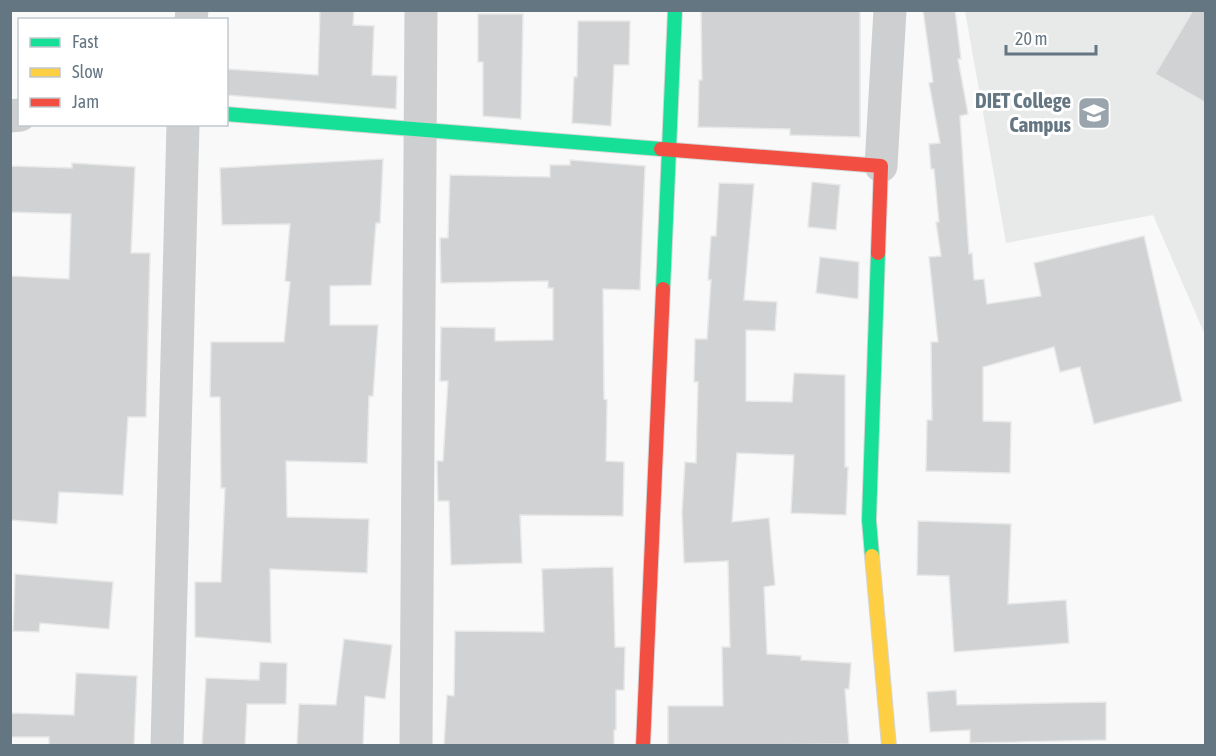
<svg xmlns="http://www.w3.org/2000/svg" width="1216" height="756" viewBox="0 0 1216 756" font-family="'Asap Condensed',sans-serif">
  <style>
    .built { fill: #e8e9e9 }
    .building { fill: #d0d2d3; stroke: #e8e8e8; stroke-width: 1.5 }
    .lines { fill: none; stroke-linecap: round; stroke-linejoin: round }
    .fast-casing { stroke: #d5d6d7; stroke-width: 16 }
    .slow-casing { stroke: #d5d6d7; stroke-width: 16 }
    .jam-casing { stroke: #d5d6d7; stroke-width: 16 }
    .street { stroke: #cecfd0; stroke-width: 33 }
    .fast { stroke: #16e098; stroke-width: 14 }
    .slow { stroke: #ffcf43; stroke-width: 14 }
    .jam { stroke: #f24e42; stroke-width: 14 }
    .labels { text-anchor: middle; stroke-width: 6; stroke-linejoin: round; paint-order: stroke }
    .poi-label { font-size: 21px; font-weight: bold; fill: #657683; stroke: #fff; text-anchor: end }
  </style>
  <rect width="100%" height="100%" fill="#f9f9f9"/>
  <path class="built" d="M 965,11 L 1205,11 L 1205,335 L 1153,215 L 1006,243 Z"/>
  <g class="building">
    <path d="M 320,10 L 354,10 L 353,25 L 374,26 L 372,75 L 397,76 L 396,109 L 226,95 L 226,69 L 318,75 Z"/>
    <path d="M 701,10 L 860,10 L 860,137 L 790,135 L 790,129 L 698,127 L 699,80 L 702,80 Z"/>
    <path d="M 923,10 L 955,10 L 961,59 L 958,59 L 968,114 L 960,116 L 969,254 L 972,253 L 974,280 L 984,279 L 987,304 L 1041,296 L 1034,263 L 1144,236 L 1182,401 L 1094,424 L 1080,367 L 1060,372 L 1054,347 L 983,367 L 983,421 L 1011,422 L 1010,473 L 926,471 L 927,420 L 932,420 L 931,342 L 938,342 L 929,257 L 941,256 L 936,222 L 939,222 L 934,169 L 931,169 L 929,144 L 940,143 L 929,83 L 933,82 Z"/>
    <path d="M 1193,10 L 1206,10 L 1206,103 L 1155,74 Z"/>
    <path d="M 478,14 L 523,14 L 521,119 L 483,116 L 483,62 L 478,62 Z"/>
    <path d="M 578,21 L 630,21 L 629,65 L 614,65 L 611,126 L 572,123 L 574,77 L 577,77 Z"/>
    <path d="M 383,159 L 380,223 L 376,223 L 371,285 L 330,286 L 330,325 L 378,325 L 373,396 L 369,396 L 367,463 L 286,461 L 287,517 L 369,519 L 367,573 L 270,569 L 271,643 L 195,637 L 195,582 L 221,582 L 225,488 L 221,488 L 220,397 L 210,397 L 211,342 L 284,342 L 290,282 L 285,281 L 290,224 L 222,225 L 220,168 Z"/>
    <path d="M 570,160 L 645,166 L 640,290 L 603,289 L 604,399 L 607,400 L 606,461 L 624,462 L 623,516 L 520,515 L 522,563 L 451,565 L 449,501 L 438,501 L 437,461 L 443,461 L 448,381 L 440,381 L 441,327 L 495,328 L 495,341 L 553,340 L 553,288 L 548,288 L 548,281 L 441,283 L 440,238 L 448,238 L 450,175 L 550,177 L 550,165 L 570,165 Z"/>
    <path d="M 72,163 L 135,167 L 131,253 L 150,253 L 146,417 L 128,417 L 123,495 L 59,492 L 57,524 L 10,520 L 10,276 L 69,279 L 71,214 L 10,212 L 10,166 L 72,168 Z"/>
    <path d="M 812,182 L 840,185 L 836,230 L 808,227 Z"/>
    <path d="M 719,183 L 754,184 L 744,300 L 777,302 L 775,331 L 746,330 L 746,401 L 792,402 L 794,373 L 845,375 L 845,467 L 848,467 L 846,515 L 791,513 L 794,455 L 737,453 L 732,522 L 769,518 L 775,585 L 764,587 L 767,654 L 801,656 L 801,660 L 851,663 L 849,689 L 845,689 L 849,744 L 668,746 L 668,706 L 723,706 L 722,647 L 730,647 L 728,561 L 684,563 L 682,512 L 685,462 L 696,463 L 698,382 L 694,382 L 695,339 L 707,339 L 711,280 L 708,280 L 711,236 L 716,236 Z"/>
    <path d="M 820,257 L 859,262 L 858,299 L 816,293 Z"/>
    <path d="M 918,521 L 1011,524 L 1008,604 L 1066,600 L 1069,643 L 954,652 L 949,576 L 917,575 Z"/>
    <path d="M 613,567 L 615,647 L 625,647 L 624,690 L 616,690 L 616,730 L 614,730 L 614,746 L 444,746 L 447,695 L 454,696 L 455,631 L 544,632 L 542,569 Z"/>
    <path d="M 15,574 L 113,582 L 109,629 L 40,623 L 39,632 L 13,631 Z"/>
    <path d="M 344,639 L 392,645 L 385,699 L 365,696 L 363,746 L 297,746 L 299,704 L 336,705 Z"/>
    <path d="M 260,662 L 287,663 L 286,704 L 247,704 L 245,746 L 202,746 L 206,678 L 259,680 Z"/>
    <path d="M 76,673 L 137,676 L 134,746 L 49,746 L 49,737 L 10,737 L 10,713 L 74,715 Z"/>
    <path d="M 956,690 L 957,705 L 1106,702 L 1106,740 L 970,743 L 970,730 L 930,732 L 927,692 Z"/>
  </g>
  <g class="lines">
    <defs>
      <g id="fast">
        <path d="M 226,114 L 661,149"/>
        <path d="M 663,289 L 675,10"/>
        <path d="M 872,556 L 869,520 L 878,253"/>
      </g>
      <path id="slow" d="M 872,556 L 889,746"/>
      <g id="jam">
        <path d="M 661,149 L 881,166 L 878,253"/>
        <path d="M 643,746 L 663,289"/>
      </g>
    </defs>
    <use href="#fast" class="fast-casing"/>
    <use href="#slow" class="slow-casing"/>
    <use href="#jam" class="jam-casing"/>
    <g class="street">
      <path d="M 191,20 L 192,10"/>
      <path d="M 10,116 L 20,115"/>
      <path d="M 881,166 L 890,10"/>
      <path d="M 167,746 L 183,124"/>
      <path d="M 416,746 L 421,10"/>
    </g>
    <use href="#fast" class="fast"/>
    <use href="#slow" class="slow"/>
    <use href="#jam" class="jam"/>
  </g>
  <defs>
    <symbol id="university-square" viewBox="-11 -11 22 22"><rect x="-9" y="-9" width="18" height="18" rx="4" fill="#99a4ac" stroke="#fff"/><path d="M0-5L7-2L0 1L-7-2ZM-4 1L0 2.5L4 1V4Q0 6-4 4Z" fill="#fff"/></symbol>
  </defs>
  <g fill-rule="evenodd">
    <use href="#university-square" x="1075" y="94" width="38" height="38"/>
  </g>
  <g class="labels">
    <g class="poi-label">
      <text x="1071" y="108">DIET College<tspan x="1071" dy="24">Campus</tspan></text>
    </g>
  </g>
  <rect width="1216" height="756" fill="none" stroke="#657683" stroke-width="24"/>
  <rect x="18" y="18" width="210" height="108" fill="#ffffff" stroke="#c1c8cd" stroke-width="1.5"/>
  <rect x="30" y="38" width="30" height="9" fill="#16e098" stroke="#c1c8cd" stroke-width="1.5"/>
  <text x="72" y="48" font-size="18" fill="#657683">Fast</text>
  <rect x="30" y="68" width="30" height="9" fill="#ffcf43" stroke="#c1c8cd" stroke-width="1.5"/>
  <text x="72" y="78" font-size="18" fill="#657683">Slow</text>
  <rect x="30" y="98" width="30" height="9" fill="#f24e42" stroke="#c1c8cd" stroke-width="1.5"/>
  <text x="72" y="108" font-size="18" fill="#657683">Jam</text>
  <path d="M1006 45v9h90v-9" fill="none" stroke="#657683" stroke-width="3"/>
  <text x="1015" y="45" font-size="18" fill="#657683" stroke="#ffffff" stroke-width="4.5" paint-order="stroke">20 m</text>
</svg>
